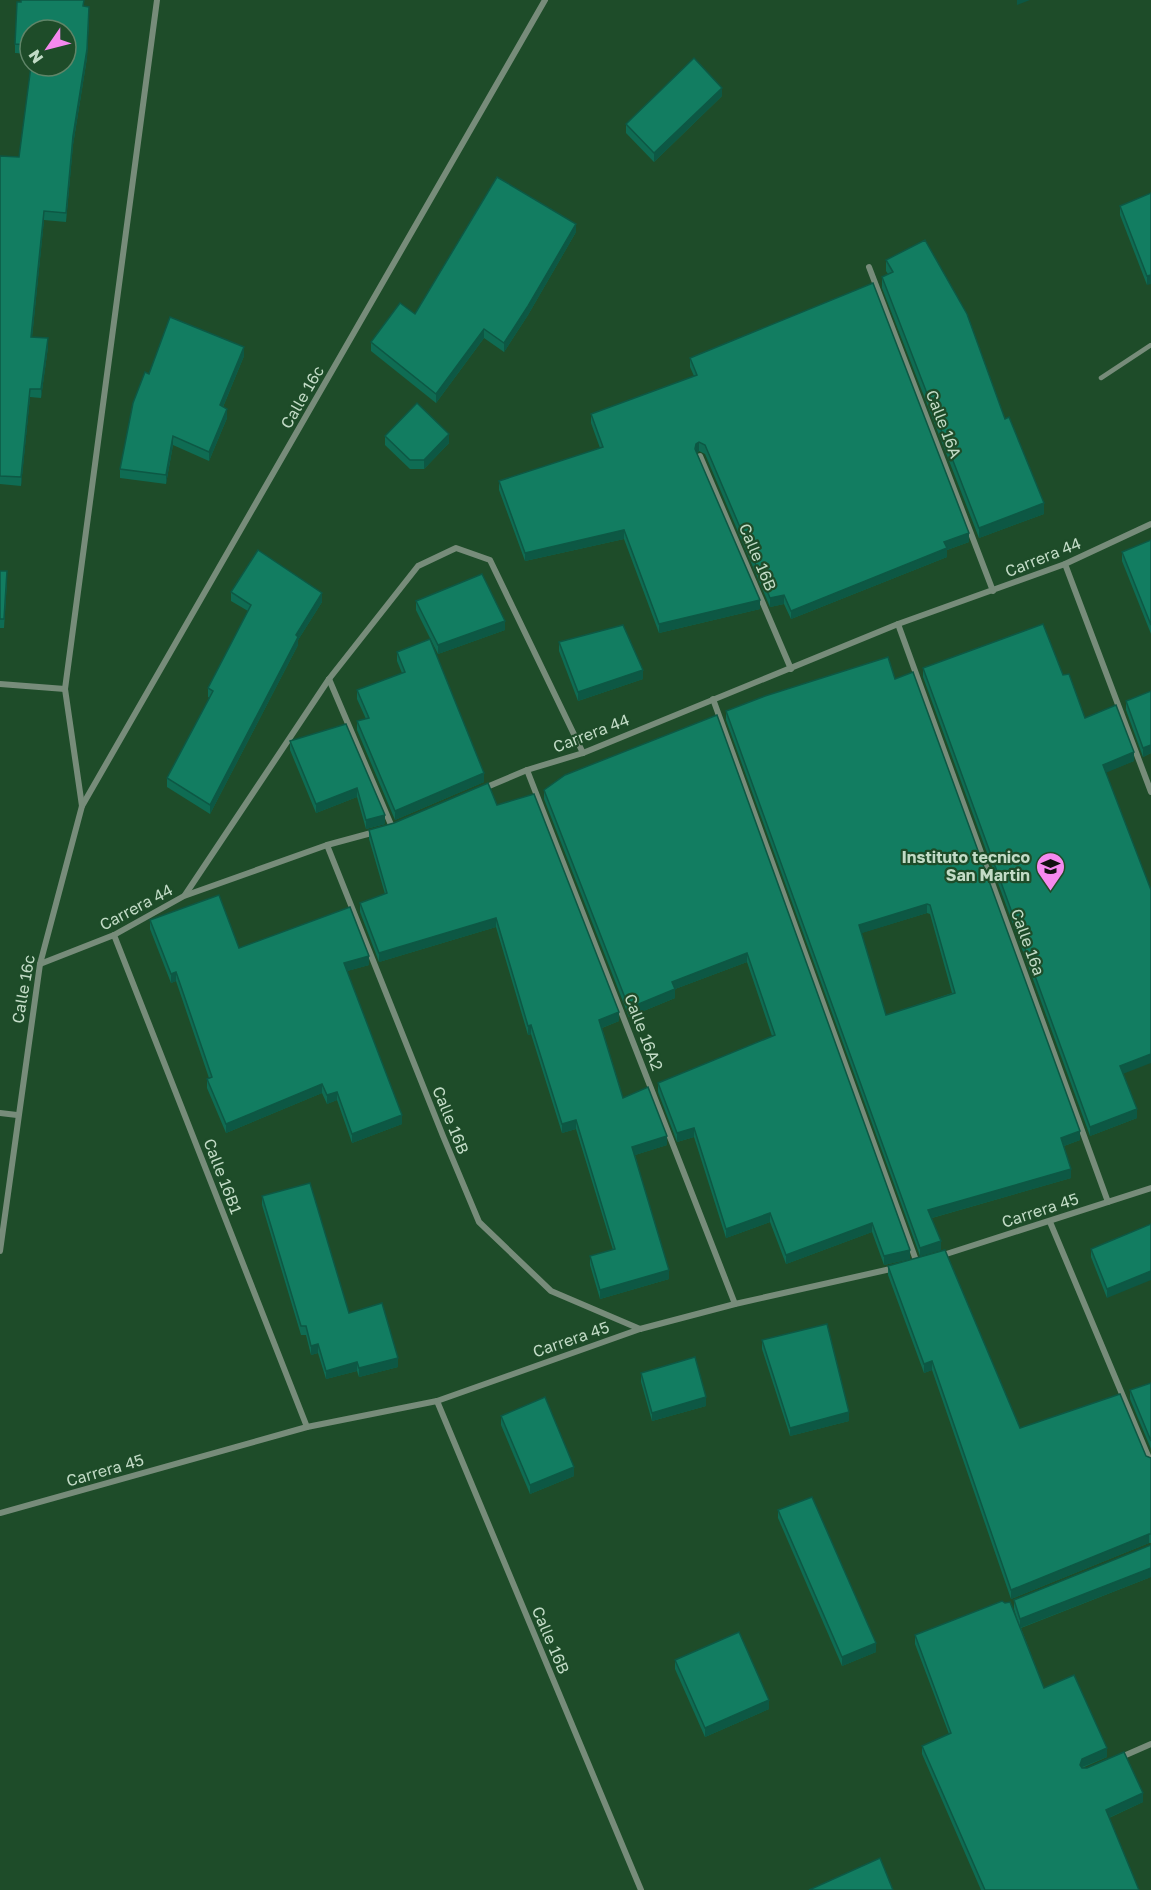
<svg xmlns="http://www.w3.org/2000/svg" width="1151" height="1890" viewBox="0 0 1151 1890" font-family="'Golos Text',sans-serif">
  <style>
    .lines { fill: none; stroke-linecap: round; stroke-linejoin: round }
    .lane { stroke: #778c7a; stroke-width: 4.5 }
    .street { stroke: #778c7a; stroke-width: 6 }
    .wall { fill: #0f6c53; fill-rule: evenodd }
    .shaded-wall { fill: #0d5844 }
    .building { fill: #127d61; stroke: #0d5844; stroke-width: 1.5; fill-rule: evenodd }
    .labels { text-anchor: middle; stroke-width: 4.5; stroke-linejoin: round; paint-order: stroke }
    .street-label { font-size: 16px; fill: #c2dbc6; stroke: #1e4c29 }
    .poi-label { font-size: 16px; font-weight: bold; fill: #c2dbc6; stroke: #1e4c29; text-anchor: end }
  </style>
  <rect width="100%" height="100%" fill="#1e4c29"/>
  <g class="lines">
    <path class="lane" d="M 1101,378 L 1151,345"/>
    <g class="street">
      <path d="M 869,267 L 993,591"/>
      <path d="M 700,456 L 791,669"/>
      <path d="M 1065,564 L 1151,792"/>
      <path d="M 898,624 L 1108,1202"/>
      <path d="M 329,679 L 392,827"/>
      <path d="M 0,684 L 65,689"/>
      <path d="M 713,699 L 917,1263"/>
      <path d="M 527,770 L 735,1304"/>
      <path d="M 482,789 L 527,770 L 583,753 L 898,624 L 1065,564 L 1151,524"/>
      <path d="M 82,806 L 545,0"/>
      <path d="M 327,845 L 443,1136 L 479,1222 L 551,1291 L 640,1329"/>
      <path d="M 185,895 L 329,679 L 418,566 L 456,548 L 490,560 L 583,753"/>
      <path d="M 114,935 L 307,1427"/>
      <path d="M 40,964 L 114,935 L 184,896 L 327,845 L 375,832"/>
      <path d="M 0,1113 L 17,1115"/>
      <path d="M 1050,1222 L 1151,1463"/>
      <path d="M 0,1251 L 40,964 L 82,806 L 65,689 L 157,0"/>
      <path d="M 940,1256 L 1151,1188"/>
      <path d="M 437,1401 L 641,1890"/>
      <path d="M 0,1513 L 307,1427 L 437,1401 L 640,1329 L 735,1304 L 895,1268"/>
      <path d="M 1119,1758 L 1151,1744"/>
    </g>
  </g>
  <g class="wall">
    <path d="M 21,0 L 84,0 L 84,6 L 89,16 L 87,58 L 73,145 L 66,222 L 44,220 L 32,338 L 48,347 L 41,398 L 30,397 L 21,486 L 0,484 L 0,156 L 19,157 L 66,66 L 30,30 L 30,54 L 15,53 L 15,44 Z"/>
    <path d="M 722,96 L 654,162 L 626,133 L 626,124 Z"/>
    <path d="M 1151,193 L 1147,285 L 1120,215 L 1120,206 Z"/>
    <path d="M 576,232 L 528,315 L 504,352 L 484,338 L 436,403 L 371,351 L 371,342 L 415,314 Z"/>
    <path d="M 886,260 L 1005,419 L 1044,514 L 979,538 L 882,288 L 882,277 L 888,274 L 886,271 Z"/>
    <path d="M 244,356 L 223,407 L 227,418 L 209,461 L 173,445 L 166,484 L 120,478 L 120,469 L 149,374 Z"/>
    <path d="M 690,358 L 969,542 L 947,550 L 947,557 L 791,619 L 784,604 L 770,607 L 705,454 L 699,451 L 697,453 L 760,609 L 659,633 L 624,539 L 525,561 L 499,490 L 499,481 L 600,448 L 591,423 L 591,414 L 694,376 L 690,367 Z"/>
    <path d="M 385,436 L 449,443 L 424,469 L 410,469 L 385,445 Z"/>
    <path d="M 1151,540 L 1151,634 L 1122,561 L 1122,552 Z"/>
    <path d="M 0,571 L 7,580 L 4,628 L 0,628 Z"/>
    <path d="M 231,592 L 322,602 L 298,640 L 298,645 L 210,814 L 167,787 L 167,778 L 210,698 L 208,697 L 208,688 L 248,611 L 231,601 Z"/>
    <path d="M 416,601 L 505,630 L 438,654 L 416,610 Z"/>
    <path d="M 559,642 L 643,679 L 578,701 L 559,651 Z"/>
    <path d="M 397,652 L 484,782 L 395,820 L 357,730 L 357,721 L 366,719 L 357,699 L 357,690 L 402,673 L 397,661 Z"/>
    <path d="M 923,668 L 1063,675 L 1085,718 L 1134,761 L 1106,772 L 1123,1074 L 1137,1118 L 1090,1136 L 923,677 Z"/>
    <path d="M 895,679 L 1080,1140 L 1064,1146 L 1071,1178 L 932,1218 L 941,1250 L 920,1256 L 726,720 L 726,711 ZM 927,913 L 930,914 L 952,993 L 886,1015 L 861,933 Z"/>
    <path d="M 1151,691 L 1151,753 L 1143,757 L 1126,710 L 1126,701 Z"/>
    <path d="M 717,715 L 910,1259 L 884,1265 L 872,1232 L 786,1264 L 770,1222 L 726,1238 L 694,1137 L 677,1142 L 658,1092 L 658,1083 L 772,1036 L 747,962 L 675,989 L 675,998 L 629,1017 L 544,799 L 544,790 Z"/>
    <path d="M 346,724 L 385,824 L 366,829 L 357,797 L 316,813 L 290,750 L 290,741 Z"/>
    <path d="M 497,805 L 619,1021 L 602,1028 L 623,1098 L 667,1145 L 635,1155 L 669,1279 L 600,1299 L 590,1265 L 590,1256 L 613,1250 L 576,1129 L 562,1133 L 531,1034 L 528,1035 L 496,927 L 379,962 L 360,912 L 360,903 L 385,894 L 369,839 L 369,830 Z"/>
    <path d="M 150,920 L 239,948 L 369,965 L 347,971 L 402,1124 L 352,1143 L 337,1100 L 327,1104 L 322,1093 L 226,1133 L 207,1088 L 207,1079 L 209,1078 L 176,981 L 171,983 L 150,929 Z"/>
    <path d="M 262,1196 L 349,1313 L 398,1367 L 359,1377 L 357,1371 L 326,1379 L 318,1353 L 311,1355 L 306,1335 L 301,1335 L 262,1205 Z"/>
    <path d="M 1151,1224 L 1107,1298 L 1091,1257 L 1091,1249 Z"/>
    <path d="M 888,1266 L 1020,1428 L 1146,1456 L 1151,1458 L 1151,1543 L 1149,1543 L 1011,1599 L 932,1370 L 924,1373 L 888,1275 Z"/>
    <path d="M 762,1340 L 849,1421 L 790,1436 L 762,1349 Z"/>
    <path d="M 641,1373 L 706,1406 L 652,1421 L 641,1382 Z"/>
    <path d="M 1151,1383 L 1151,1449 L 1130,1399 L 1130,1390 Z"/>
    <path d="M 501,1416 L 574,1476 L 530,1494 L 501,1425 Z"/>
    <path d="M 778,1510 L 876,1652 L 842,1666 L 778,1518 Z"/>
    <path d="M 1151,1577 L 1021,1628 L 1044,1688 L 1107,1757 L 1082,1768 L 1143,1802 L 1109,1818 L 1139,1890 L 981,1890 L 922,1754 L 922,1746 L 949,1734 L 915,1644 L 915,1635 L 1019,1626 L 1014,1609 L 1014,1600 Z"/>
    <path d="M 675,1660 L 769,1709 L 705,1737 L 675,1669 Z"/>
  </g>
  <g class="shaded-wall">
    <path d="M 1017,0 L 1030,0 L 1017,5 Z"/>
    <path d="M 89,16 L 87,58 L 73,145 L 66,222 L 73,136 Z"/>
    <path d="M 722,88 L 722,96 L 654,162 L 654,153 Z"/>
    <path d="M 44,211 L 44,220 L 31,346 L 31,337 Z"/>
    <path d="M 576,224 L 576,232 L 528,315 L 504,352 L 504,343 Z"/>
    <path d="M 1151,275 L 1151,284 L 1147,285 L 1147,276 Z"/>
    <path d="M 484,329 L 484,338 L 436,403 L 436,394 Z"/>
    <path d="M 48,338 L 48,347 L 41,398 L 41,389 Z"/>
    <path d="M 244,347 L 244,356 L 220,414 L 220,405 Z"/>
    <path d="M 30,389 L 30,397 L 21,486 L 21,477 Z"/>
    <path d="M 227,409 L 227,418 L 209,461 L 209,452 Z"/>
    <path d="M 449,434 L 449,443 L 424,469 L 424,460 Z"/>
    <path d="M 173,436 L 173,445 L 166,484 L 166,475 Z"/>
    <path d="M 699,442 L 699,451 L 696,453 L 696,444 Z"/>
    <path d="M 1044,503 L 1044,514 L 979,538 L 979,528 Z"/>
    <path d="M 624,530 L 624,539 L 525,561 L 525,553 Z"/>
    <path d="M 969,533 L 969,542 L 947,550 L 947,557 L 791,619 L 791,611 L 944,542 Z"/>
    <path d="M 322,593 L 322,602 L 298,640 L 298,645 L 210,814 L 210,805 L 296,635 Z"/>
    <path d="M 784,595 L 784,604 L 770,607 L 770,598 Z"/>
    <path d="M 760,600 L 760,609 L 659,633 L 659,624 Z"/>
    <path d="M 505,621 L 505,630 L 438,654 L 438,645 Z"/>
    <path d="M 643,670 L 643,679 L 578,701 L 578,692 Z"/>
    <path d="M 1151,745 L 1151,753 L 1143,757 L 1143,748 Z"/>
    <path d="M 1134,752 L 1134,761 L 1103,774 L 1103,765 Z"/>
    <path d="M 484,773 L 484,782 L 395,820 L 395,811 Z"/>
    <path d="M 357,788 L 357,797 L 316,813 L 316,804 Z"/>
    <path d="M 385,815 L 385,824 L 366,829 L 366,820 Z"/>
    <path d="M 927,904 L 927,913 L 859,934 L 859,925 Z"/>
    <path d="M 496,918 L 496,927 L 379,962 L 379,953 Z"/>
    <path d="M 747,953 L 747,962 L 675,989 L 675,998 L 629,1017 L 629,1008 L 672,982 Z"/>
    <path d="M 369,956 L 369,965 L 344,972 L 344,963 Z"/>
    <path d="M 176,972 L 176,981 L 171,983 L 171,974 Z"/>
    <path d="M 619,1012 L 619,1021 L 599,1029 L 599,1020 Z"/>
    <path d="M 531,1025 L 531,1034 L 528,1035 L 528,1026 Z"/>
    <path d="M 1151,1054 L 1151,1063 L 1120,1075 L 1120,1066 Z"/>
    <path d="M 322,1084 L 322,1093 L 226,1133 L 226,1124 Z"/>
    <path d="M 337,1092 L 337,1100 L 327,1104 L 327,1095 Z"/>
    <path d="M 1137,1109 L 1137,1118 L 1090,1136 L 1090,1127 Z"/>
    <path d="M 402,1115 L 402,1124 L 352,1143 L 352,1134 Z"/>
    <path d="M 576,1120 L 576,1129 L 562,1133 L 562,1124 Z"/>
    <path d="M 694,1128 L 694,1137 L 677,1142 L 677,1133 Z"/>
    <path d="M 1080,1131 L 1080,1140 L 1061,1147 L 1061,1138 Z"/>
    <path d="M 667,1136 L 667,1145 L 632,1156 L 632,1147 Z"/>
    <path d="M 1071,1169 L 1071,1178 L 928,1219 L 928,1210 Z"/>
    <path d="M 770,1213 L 770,1222 L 726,1238 L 726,1229 Z"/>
    <path d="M 872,1223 L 872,1232 L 786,1264 L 786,1255 Z"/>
    <path d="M 941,1241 L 941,1250 L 920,1256 L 920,1248 Z"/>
    <path d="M 910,1250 L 910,1259 L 884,1265 L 884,1256 Z"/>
    <path d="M 669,1270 L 669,1279 L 600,1299 L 600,1290 Z"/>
    <path d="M 1151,1271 L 1151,1280 L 1107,1298 L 1107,1289 Z"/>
    <path d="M 318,1344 L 318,1353 L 311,1355 L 311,1346 Z"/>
    <path d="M 398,1358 L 398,1367 L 359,1377 L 359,1368 Z"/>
    <path d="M 932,1361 L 932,1370 L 924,1373 L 924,1364 Z"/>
    <path d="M 357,1362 L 357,1371 L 326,1379 L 326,1371 Z"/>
    <path d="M 706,1397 L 706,1406 L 652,1421 L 652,1413 Z"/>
    <path d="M 849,1412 L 849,1421 L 790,1436 L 790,1428 Z"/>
    <path d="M 574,1467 L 574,1476 L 530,1494 L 530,1485 Z"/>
    <path d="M 1149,1534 L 1149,1543 L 1011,1599 L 1011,1590 Z"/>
    <path d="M 1151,1568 L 1151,1577 L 1020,1628 L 1020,1619 Z"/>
    <path d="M 876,1643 L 876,1652 L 842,1666 L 842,1657 Z"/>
    <path d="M 769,1700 L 769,1709 L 705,1737 L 705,1728 Z"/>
    <path d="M 1107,1748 L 1107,1757 L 1082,1767 L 1080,1765 L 1082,1759 Z"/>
    <path d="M 1143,1793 L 1143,1802 L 1106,1819 L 1106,1810 Z"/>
  </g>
  <g class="building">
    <path d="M 21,0 L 84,0 L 83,6 L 89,7 L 87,49 L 73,136 L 66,213 L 44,211 L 31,337 L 48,338 L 41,389 L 30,389 L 21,477 L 0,476 L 0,156 L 19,157 L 31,66 L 66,66 L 66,30 L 30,30 L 30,45 L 15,44 L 17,2 L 21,2 Z"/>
    <path d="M 694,58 L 722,88 L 654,153 L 626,124 Z"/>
    <path d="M 497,177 L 576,224 L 528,306 L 504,343 L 484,329 L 436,394 L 371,342 L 400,303 L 415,314 Z"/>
    <path d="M 1151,193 L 1151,275 L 1147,276 L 1120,206 Z"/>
    <path d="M 925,240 L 967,314 L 1005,419 L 1009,417 L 1044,503 L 979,528 L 882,277 L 893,272 L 886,260 Z"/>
    <path d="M 873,283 L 969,533 L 944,542 L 947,548 L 791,611 L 784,595 L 770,598 L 705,445 L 699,442 L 696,444 L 695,449 L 760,600 L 659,624 L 624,530 L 525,553 L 499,481 L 603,447 L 591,414 L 697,375 L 690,358 Z"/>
    <path d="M 170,317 L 244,347 L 220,405 L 227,409 L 209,452 L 173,436 L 166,475 L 120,469 L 133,403 L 145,372 L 149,374 Z"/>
    <path d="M 417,403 L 449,434 L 424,460 L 410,460 L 385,436 Z"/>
    <path d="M 1151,540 L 1151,625 L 1122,552 Z"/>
    <path d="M 258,550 L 322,593 L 296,635 L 298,637 L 210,805 L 167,778 L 213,691 L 208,688 L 251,605 L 231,592 Z"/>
    <path d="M 0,571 L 7,571 L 4,619 L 0,619 Z"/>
    <path d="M 482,574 L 505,621 L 438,645 L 416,601 Z"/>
    <path d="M 1043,624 L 1063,675 L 1069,674 L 1085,718 L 1116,705 L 1134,752 L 1103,765 L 1151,890 L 1151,1054 L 1120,1066 L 1137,1109 L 1090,1127 L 923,668 Z"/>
    <path d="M 623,625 L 643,670 L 578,692 L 559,642 Z"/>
    <path d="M 430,639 L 484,773 L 395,811 L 357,721 L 369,718 L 357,690 L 405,672 L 397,652 Z"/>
    <path d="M 888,657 L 895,679 L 913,672 L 1080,1131 L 1061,1138 L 1071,1169 L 928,1210 L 941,1241 L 920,1248 L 726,711 L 765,696 ZM 927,904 L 930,905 L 955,993 L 886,1015 L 859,925 Z"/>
    <path d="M 1151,691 L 1151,745 L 1143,748 L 1126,701 Z"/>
    <path d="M 717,715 L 910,1250 L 884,1256 L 872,1223 L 786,1255 L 770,1213 L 726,1229 L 694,1128 L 677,1133 L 658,1083 L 775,1035 L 747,953 L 672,982 L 675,989 L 629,1008 L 544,790 L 565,775 Z"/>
    <path d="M 346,724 L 385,815 L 366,820 L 357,788 L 316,804 L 290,741 Z"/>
    <path d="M 488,783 L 497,805 L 534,794 L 619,1012 L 599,1020 L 623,1098 L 648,1087 L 667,1136 L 632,1147 L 669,1270 L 600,1290 L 590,1256 L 615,1249 L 576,1120 L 562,1124 L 531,1025 L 528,1026 L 496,918 L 379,953 L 360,903 L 387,893 L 369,830 L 394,823 Z"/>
    <path d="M 219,895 L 239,948 L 350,907 L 369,956 L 344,963 L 402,1115 L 352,1134 L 337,1092 L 327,1095 L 322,1084 L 226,1124 L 207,1079 L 212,1077 L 176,972 L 171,974 L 150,920 Z"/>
    <path d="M 310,1183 L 349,1313 L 382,1303 L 398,1358 L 359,1368 L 357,1362 L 326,1371 L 318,1344 L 311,1346 L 306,1326 L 301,1326 L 262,1196 Z"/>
    <path d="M 1151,1224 L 1151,1271 L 1107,1289 L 1091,1249 Z"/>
    <path d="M 945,1250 L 1020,1428 L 1120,1394 L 1146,1456 L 1151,1458 L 1151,1534 L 1149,1534 L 1011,1590 L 932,1361 L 924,1364 L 888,1266 Z"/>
    <path d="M 827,1324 L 849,1412 L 790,1428 L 762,1340 Z"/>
    <path d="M 695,1357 L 706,1397 L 652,1413 L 641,1373 Z"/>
    <path d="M 1151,1383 L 1151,1441 L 1130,1390 Z"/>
    <path d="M 545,1397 L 574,1467 L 530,1485 L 501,1416 Z"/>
    <path d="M 812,1497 L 876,1643 L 842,1657 L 778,1510 Z"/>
    <path d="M 1151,1545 L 1151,1568 L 1020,1619 L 1014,1600 Z"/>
    <path d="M 1002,1601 L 1005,1603 L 1010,1602 L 1044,1688 L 1074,1675 L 1107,1748 L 1082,1759 L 1080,1765 L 1082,1768 L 1087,1768 L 1124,1752 L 1143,1793 L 1106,1810 L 1139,1890 L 985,1890 L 922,1746 L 951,1733 L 915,1635 Z"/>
    <path d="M 739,1632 L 769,1700 L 705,1728 L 675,1660 Z"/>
    <path d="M 880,1858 L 893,1890 L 809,1890 Z"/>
  </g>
  <defs>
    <symbol id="university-pin" viewBox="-11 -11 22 30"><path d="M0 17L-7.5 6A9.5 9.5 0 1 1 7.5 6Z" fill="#f589ef" stroke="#1e4c29"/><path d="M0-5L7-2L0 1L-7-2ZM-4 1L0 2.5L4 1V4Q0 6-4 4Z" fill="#111"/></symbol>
  </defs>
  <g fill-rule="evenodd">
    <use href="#university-pin" x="1034" y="850" width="33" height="45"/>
  </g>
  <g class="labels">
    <g class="street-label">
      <text transform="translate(302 397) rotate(-60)" y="6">Calle 16c</text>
      <text transform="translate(944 424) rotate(69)" y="6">Calle 16A</text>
      <text transform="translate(758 557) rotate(67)" y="6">Calle 16B</text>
      <text transform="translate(1043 557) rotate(-22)" y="6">Carrera 44</text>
      <text transform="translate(591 733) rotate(-21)" y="6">Carrera 44</text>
      <text transform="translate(136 907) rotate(-28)" y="6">Carrera 44</text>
      <text transform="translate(1028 942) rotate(70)" y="6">Calle 16a</text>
      <text transform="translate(23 989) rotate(-80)" y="6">Calle 16c</text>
      <text transform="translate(644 1032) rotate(69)" y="6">Calle 16A2</text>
      <text transform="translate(451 1120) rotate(68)" y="6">Calle 16B</text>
      <text transform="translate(223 1176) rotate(69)" y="6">Calle 16B1</text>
      <text transform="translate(1040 1210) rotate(-18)" y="6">Carrera 45</text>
      <text transform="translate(571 1339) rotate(-19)" y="6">Carrera 45</text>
      <text transform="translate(105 1470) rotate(-16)" y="6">Carrera 45</text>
      <text transform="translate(551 1640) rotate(67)" y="6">Calle 16B</text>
    </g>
    <g class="poi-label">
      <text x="1030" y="863">Instituto tecnico<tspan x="1030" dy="18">San Martin</tspan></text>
    </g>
  </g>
  <g transform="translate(48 48) rotate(235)"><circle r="28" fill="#1e4c29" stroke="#608568" stroke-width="1.5"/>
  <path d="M0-4.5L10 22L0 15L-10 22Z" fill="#f589ef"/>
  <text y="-9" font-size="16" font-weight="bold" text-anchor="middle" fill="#c2dbc6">N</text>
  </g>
</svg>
